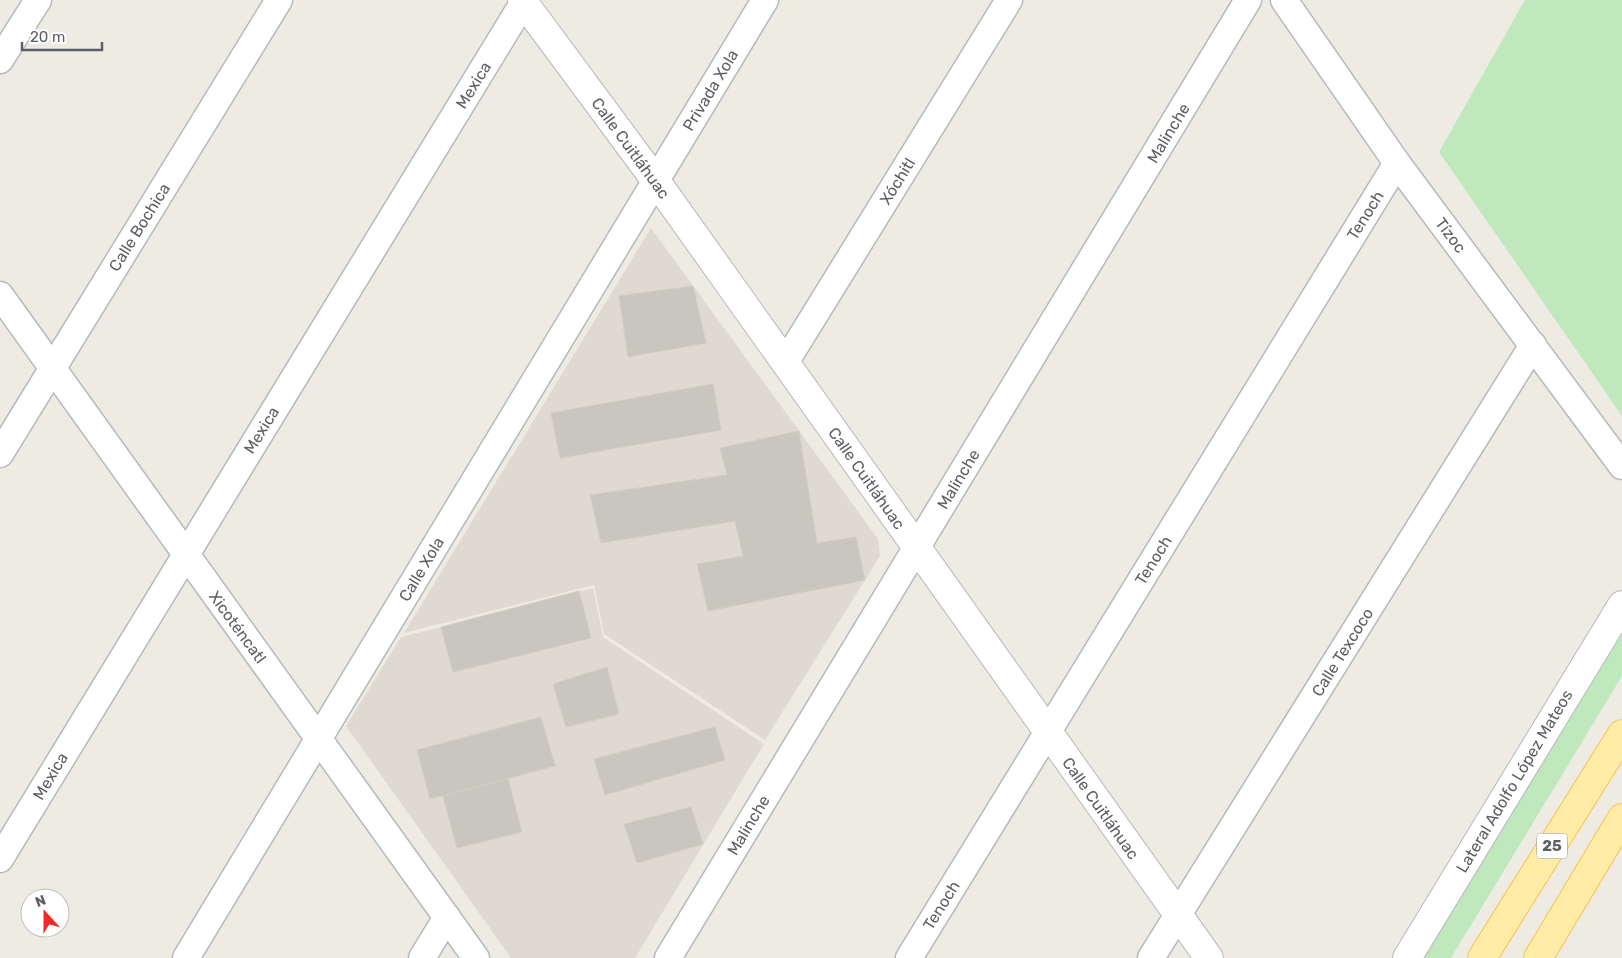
<svg xmlns="http://www.w3.org/2000/svg" width="1622" height="958" viewBox="0 0 1622 958" font-family="Rubik,sans-serif">
  <style>
    .education { fill: #dfdad1 }
    .green { fill: #bfe8bd }
    .building { fill: #c9c6bf; stroke: #d3cdc0 }
    .lines { fill: none; stroke-linecap: round; stroke-linejoin: round }
    .minor-casing { stroke: #b5b9be; stroke-width: 29 }
    .tertiary-casing { stroke: #b5b9be; stroke-width: 30 }
    .primary-casing { stroke: #f9c251; stroke-width: 30 }
    .minor { stroke: #fff; stroke-width: 26 }
    .tertiary { stroke: #fff; stroke-width: 28 }
    .primary { stroke: #ffeca7; stroke-width: 28 }
    .labels { text-anchor: middle; stroke-width: 5; stroke-linejoin: round; paint-order: stroke }
    .shield { fill: #fff; stroke: #8c8f92; stroke-width: 1 }
    .shield-label { font-size: 15px; font-weight: bold; fill: #5b5f64 }
    .street-label { font-size: 16px; fill: #5b5f64; stroke: #fff }
  </style>
  <rect width="100%" height="100%" fill="#eeebe2"/>
  <g class="education">
    <path d="M 651,228 L 878,539 L 880,556 L 765,740 L 604,634 L 594,585 L 404,633 Z"/>
    <path d="M 593,588 L 603,637 L 764,744 L 635,958 L 511,958 L 346,726 L 401,637 Z"/>
  </g>
  <g class="green">
    <path d="M 1525,0 L 1622,0 L 1622,416 L 1439,152 Z"/>
    <path d="M 1622,615 L 1622,676 L 1451,958 L 1415,958 Z"/>
  </g>
  <g class="building">
    <path d="M 693,286 L 706,343 L 628,357 L 619,296 Z"/>
    <path d="M 713,384 L 721,430 L 560,458 L 551,413 Z"/>
    <path d="M 799,431 L 817,543 L 856,537 L 865,580 L 708,611 L 697,564 L 743,556 L 735,521 L 601,543 L 590,495 L 727,475 L 720,448 Z"/>
    <path d="M 579,591 L 591,638 L 453,672 L 441,627 Z"/>
    <path d="M 607,667 L 619,714 L 566,727 L 553,684 Z"/>
    <path d="M 541,717 L 555,766 L 430,799 L 417,750 Z"/>
    <path d="M 715,727 L 725,760 L 605,795 L 594,759 Z"/>
    <path d="M 508,779 L 522,832 L 457,848 L 443,796 Z"/>
    <path d="M 691,807 L 703,844 L 637,863 L 624,824 Z"/>
  </g>
  <g class="lines">
    <defs>
      <g id="minor">
        <path d="M 1284,0 L 1397,163 L 1622,466"/>
        <path d="M 0,60 L 38,0"/>
        <path d="M 0,295 L 476,958"/>
        <path d="M 785,363 L 1009,0"/>
        <path d="M 0,454 L 279,0"/>
        <path d="M 0,859 L 525,0"/>
        <path d="M 186,958 L 765,0"/>
        <path d="M 422,958 L 447,917"/>
        <path d="M 668,958 L 1248,0"/>
        <path d="M 909,958 L 1397,163"/>
        <path d="M 1151,958 L 1533,345"/>
      </g>
      <g id="tertiary">
        <path d="M 522,0 L 656,181 L 1209,958"/>
        <path d="M 1407,958 L 1622,605"/>
      </g>
      <g id="primary">
        <path d="M 1482,958 L 1622,734"/>
        <path d="M 1538,958 L 1622,818"/>
      </g>
    </defs>
    <use href="#minor" class="minor-casing"/>
    <use href="#tertiary" class="tertiary-casing"/>
    <use href="#primary" class="primary-casing"/>
    <use href="#minor" class="minor"/>
    <use href="#tertiary" class="tertiary"/>
    <use href="#primary" class="primary"/>
  </g>
  <g class="labels">
    <rect class="shield" x="1537" y="833.5" width="30" height="25" rx="4"/>
    <g class="shield-label">
      <text x="1552" y="851">25</text>
    </g>
    <g class="street-label">
      <text transform="translate(473 85) rotate(-58)" y="6">Mexica</text>
      <text transform="translate(710 90) rotate(-59)" y="6">Privada Xola</text>
      <text transform="translate(1168 133) rotate(-59)" y="6">Malinche</text>
      <text transform="translate(631 148) rotate(54)" y="6">Calle Cuitláhuac</text>
      <text transform="translate(897 181) rotate(-58)" y="6">Xóchitl</text>
      <text transform="translate(1365 215) rotate(-58)" y="6">Tenoch</text>
      <text transform="translate(139 227) rotate(-58)" y="6">Calle Bochica</text>
      <text transform="translate(1451 235) rotate(53)" y="6">Tízoc</text>
      <text transform="translate(261 430) rotate(-58)" y="6">Mexica</text>
      <text transform="translate(867 478) rotate(55)" y="6">Calle Cuitláhuac</text>
      <text transform="translate(958 479) rotate(-59)" y="6">Malinche</text>
      <text transform="translate(1153 560) rotate(-58)" y="6">Tenoch</text>
      <text transform="translate(421 569) rotate(-59)" y="6">Calle Xola</text>
      <text transform="translate(238 627) rotate(54)" y="6">Xicoténcatl</text>
      <text transform="translate(1342 652) rotate(-58)" y="6">Calle Texcoco</text>
      <text transform="translate(50 776) rotate(-59)" y="6">Mexica</text>
      <text transform="translate(1514 781) rotate(-59)" y="6">Lateral Adolfo López Mateos</text>
      <text transform="translate(1101 808) rotate(55)" y="6">Calle Cuitláhuac</text>
      <text transform="translate(748 825) rotate(-59)" y="6">Malinche</text>
      <text transform="translate(941 905) rotate(-58)" y="6">Tenoch</text>
    </g>
  </g>
  <g transform="translate(45 913) rotate(339)"><circle r="24" fill="#ffffff" stroke="#bdbfc1"/>
  <path d="M0-4L9 19L0 12L-9 19Z" fill="#f32a24"/>
  <text y="-8" font-size="14" font-weight="bold" text-anchor="middle" fill="#5b5f64">N</text>
  </g>
  <path d="M22 42v8h80v-8" fill="none" stroke="#5b5f64" stroke-width="2.5"/>
  <text x="30" y="42" font-size="15" fill="#5b5f64" stroke="#ffffff" stroke-width="4" paint-order="stroke">20 m</text>
</svg>
